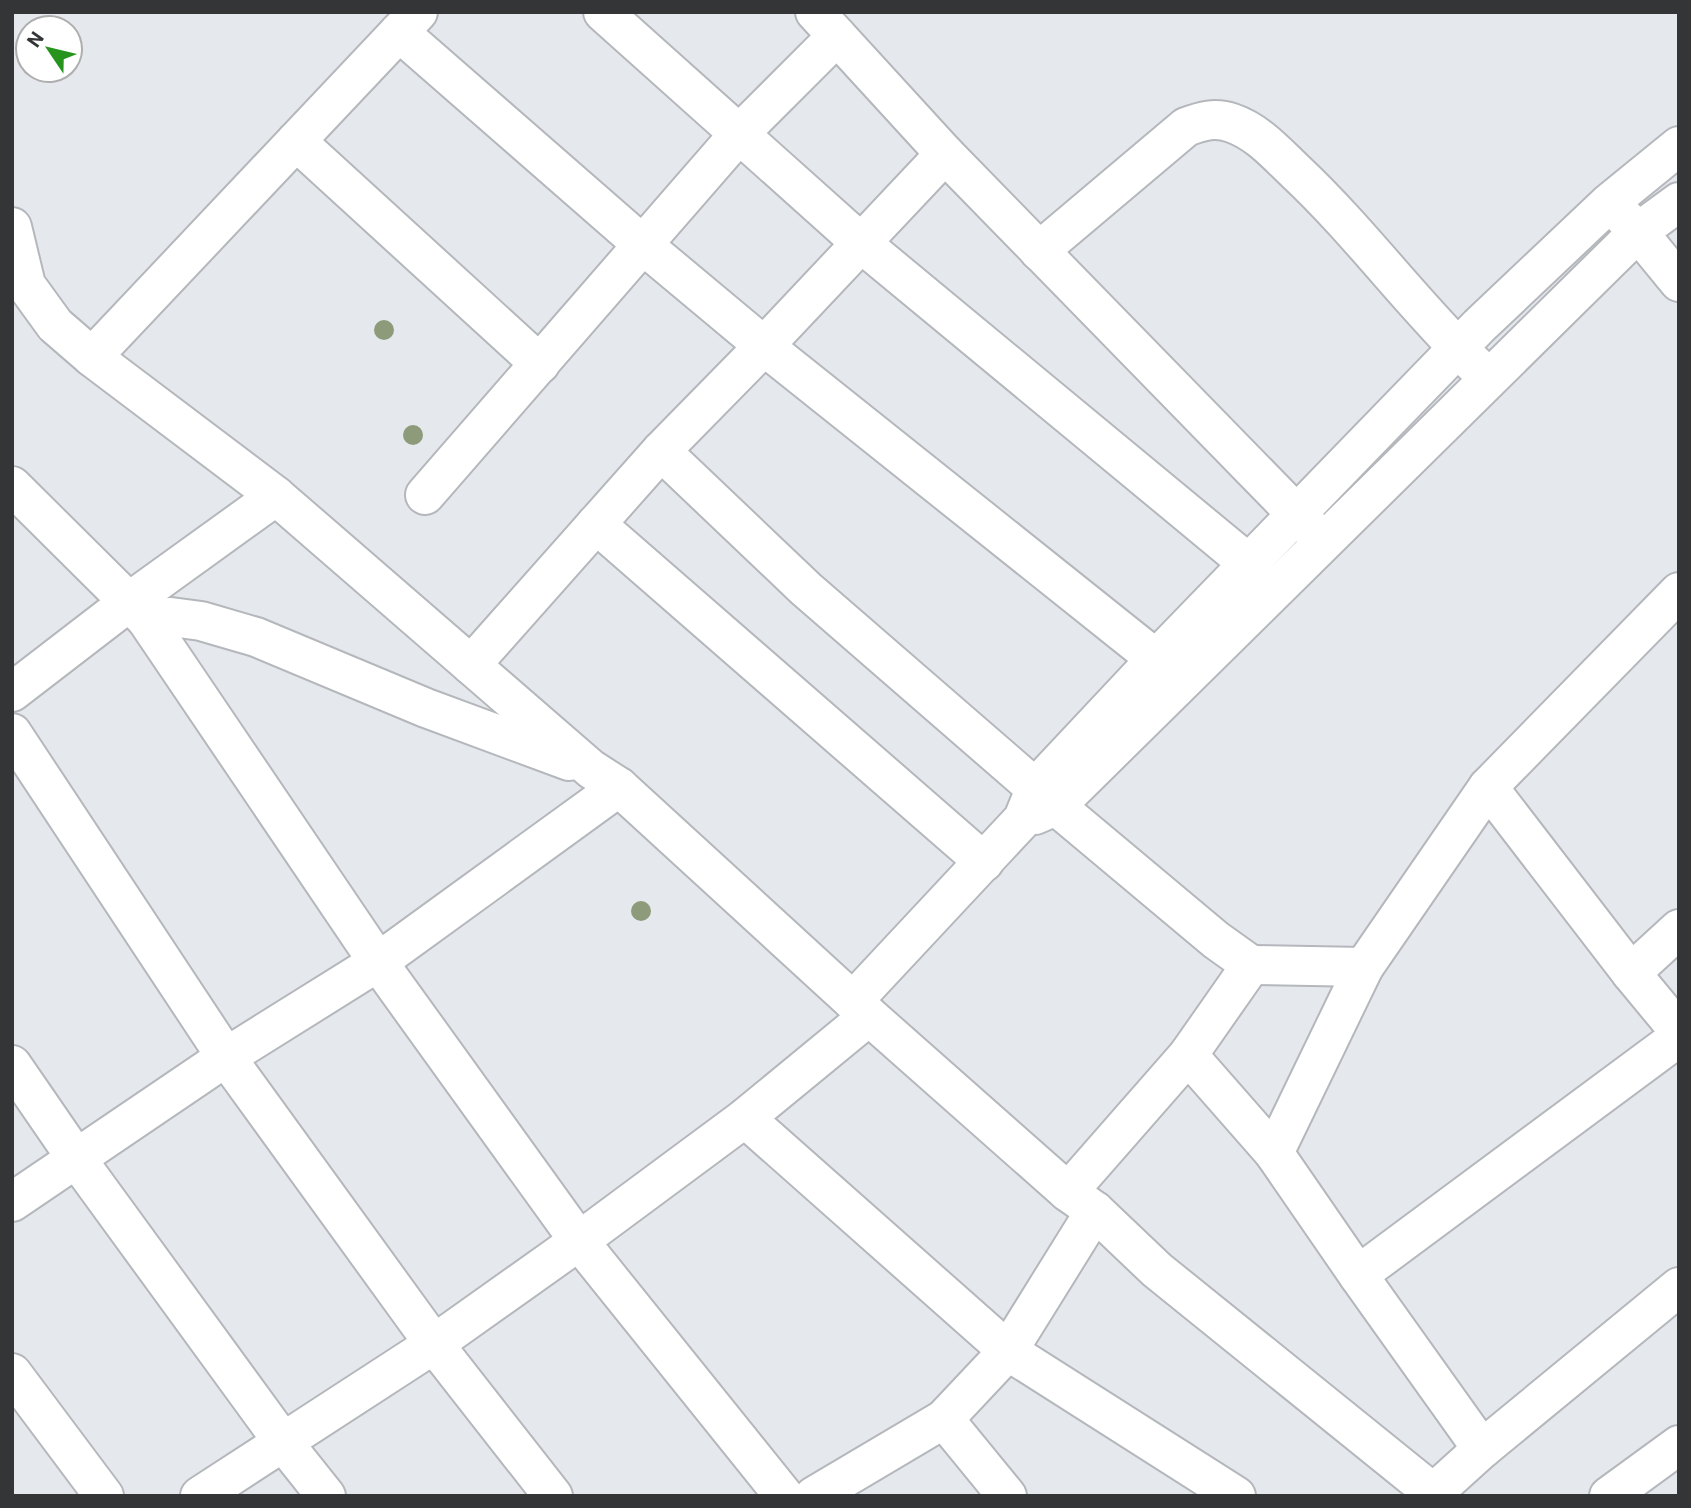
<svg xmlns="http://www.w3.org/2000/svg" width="1691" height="1508" viewBox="0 0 1691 1508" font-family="Roboto,sans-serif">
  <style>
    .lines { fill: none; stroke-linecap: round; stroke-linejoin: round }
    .minor-casing { stroke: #b4b7bb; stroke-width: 42 }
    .minor { stroke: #fff; stroke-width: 38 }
    .tree { fill: #8e9b7a }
  </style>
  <rect width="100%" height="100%" fill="#e5e9ed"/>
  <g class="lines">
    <defs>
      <g id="minor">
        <path d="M 603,12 L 861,243 L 1249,564"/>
        <path d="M 815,12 L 945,154 L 1315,533"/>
        <path d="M 399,32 L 643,245 L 764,346 L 1156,659"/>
        <path d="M 296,141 L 540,364"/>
        <path d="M 1621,214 L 1638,232 L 1679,282"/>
        <path d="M 12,227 L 26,285 L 55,325 L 92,357 L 276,496 L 591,769 L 619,787 L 869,1016 L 1068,1192 L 1095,1211 L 1157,1270 L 1437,1496"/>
        <path d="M 1039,251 L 1186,127 C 1202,121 1215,117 1232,123 C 1258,132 1276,153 1295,171 C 1360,232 1412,304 1476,366"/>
        <path d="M 92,357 L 418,12"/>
        <path d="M 661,451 L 806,589 L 1056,806 L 1216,940 L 1251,965 L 1188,1055 L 1068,1192"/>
        <path d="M 12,486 L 146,619 L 378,962 L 579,1241 L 784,1496"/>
        <path d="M 425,495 L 739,134 L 837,36"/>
        <path d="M 596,524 L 984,862"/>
        <path d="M 146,619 L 171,617 L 201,621 L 256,637 L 426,708 L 569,761"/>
        <path d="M 471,665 L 661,451 L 764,346 L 945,154"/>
        <path d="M 12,692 L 129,602 L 276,496"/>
        <path d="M 12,733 L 226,1057 L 434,1344 L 553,1496"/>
        <path d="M 1488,787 L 1631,973 L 1679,1031"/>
        <path d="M 1035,815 L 1056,806 L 1638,232 L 1679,202"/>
        <path d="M 1251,965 L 1364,967"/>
        <path d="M 1631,973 L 1679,929"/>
        <path d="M 853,1001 L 1023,819 L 1036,787 L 1156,659 L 1479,326 L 1609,203 L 1679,146"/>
        <path d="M 1188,1055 L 1274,1153 L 1358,1275 L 1482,1449"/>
        <path d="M 12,1065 L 76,1158 L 283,1442 L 326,1496"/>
        <path d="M 745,1118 L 1008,1351 L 1236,1496"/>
        <path d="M 1274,1153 L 1364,967 L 1488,787 L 1679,592"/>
        <path d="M 12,1202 L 226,1057 L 378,962 L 619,787"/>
        <path d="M 1358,1275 L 1679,1037"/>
        <path d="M 12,1373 L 104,1496"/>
        <path d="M 944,1419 L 1007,1496"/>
        <path d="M 200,1496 L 434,1344 L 579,1241 L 745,1118 L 869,1016"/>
        <path d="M 814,1496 L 944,1419 L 1008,1351 L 1095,1211"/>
        <path d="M 1430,1496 L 1482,1449 L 1679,1287"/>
        <path d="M 1609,1496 L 1679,1445"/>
      </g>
    </defs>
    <use href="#minor" class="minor-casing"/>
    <use href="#minor" class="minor"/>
  </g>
  <g class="tree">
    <circle cx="384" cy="330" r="10"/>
    <circle cx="413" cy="435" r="10"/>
    <circle cx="641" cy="911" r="10"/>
  </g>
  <rect width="1691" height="1508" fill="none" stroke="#343536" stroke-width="28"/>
  <g transform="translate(49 49) rotate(305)"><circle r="33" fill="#ffffff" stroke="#aeaeaf" stroke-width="2"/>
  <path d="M0-5L12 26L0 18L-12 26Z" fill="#27941d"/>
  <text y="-10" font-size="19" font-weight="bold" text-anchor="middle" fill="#343536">N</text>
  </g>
</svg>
